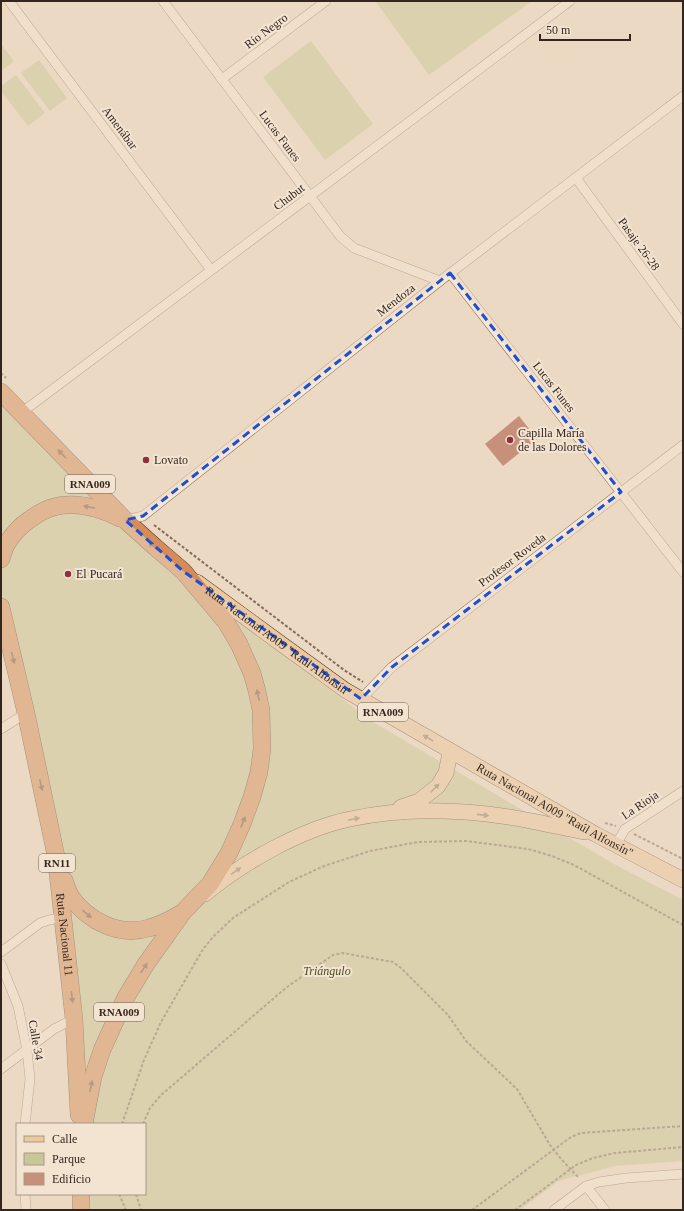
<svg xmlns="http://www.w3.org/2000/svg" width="684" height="1211" viewBox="0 0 684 1211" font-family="'Times New Roman',serif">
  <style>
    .green { fill: #c8c798 }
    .building { fill: #c6907b }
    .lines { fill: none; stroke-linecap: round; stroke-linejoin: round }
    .street-casing { stroke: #836b5b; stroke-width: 10 }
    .primary-casing { stroke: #513a2f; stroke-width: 16 }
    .highway-casing { stroke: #513a2f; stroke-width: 18 }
    .path { stroke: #836b5b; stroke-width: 2; stroke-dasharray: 3 2; stroke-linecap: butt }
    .street { stroke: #f6e8d5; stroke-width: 9 }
    .primary { stroke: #ecc89d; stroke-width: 15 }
    .highway { stroke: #d58c59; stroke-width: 17 }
    .oneway { fill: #744f36 }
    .oneway2 { fill: #90775e }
    .marked { fill: none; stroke: #1d4ed8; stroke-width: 3; stroke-dasharray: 8 5; stroke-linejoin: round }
    .poi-dot { fill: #8e2f3d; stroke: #f3e4d2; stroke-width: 1.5 }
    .labels { text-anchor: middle; stroke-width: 4; stroke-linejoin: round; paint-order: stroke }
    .shield { fill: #f3e4d2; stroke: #6d5f54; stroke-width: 1 }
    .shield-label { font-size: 11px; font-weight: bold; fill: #34261e }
    .street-label { font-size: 12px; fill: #34261e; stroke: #f3e4d2 }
    .poi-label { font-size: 12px; fill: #34261e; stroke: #f3e4d2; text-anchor: start }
    .park-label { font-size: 12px; font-style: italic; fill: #4b4f26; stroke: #f3e4d2 }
  </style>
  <rect width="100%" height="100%" fill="#ebd9c3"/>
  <g class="green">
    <path d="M 377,1 L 532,1 L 429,75 L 376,2 Z"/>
    <path d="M 311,41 L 373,124 L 325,160 L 263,77 Z"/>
    <path d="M 1,44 L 14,61 L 1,71 Z"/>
    <path d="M 39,60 L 67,98 L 50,111 L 21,73 Z"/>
    <path d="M 16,75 L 45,113 L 28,126 L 1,91 L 1,86 Z"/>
    <path d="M 1,404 L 172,572 L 373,722 L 614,864 L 683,900 L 683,1161 L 615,1166 L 558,1181 L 520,1210 L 79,1210 L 79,1194 L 145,1194 L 145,1124 L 77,1124 L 64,917 L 1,607 Z"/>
  </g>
  <path class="building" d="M 519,416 L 537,439 L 503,466 L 485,444 Z"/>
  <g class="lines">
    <defs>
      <g id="street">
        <path d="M 9,1 L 211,270"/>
        <path d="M 163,1 L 340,236 L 354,248 L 440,281"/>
        <path d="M 222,79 L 326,1"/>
        <path d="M 576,178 L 683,324"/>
        <path d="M 450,273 L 683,572"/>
        <path d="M 21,413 L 570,1"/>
        <path d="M 125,520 L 143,516 L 440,281 L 683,96"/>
        <path d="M 361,699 L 392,667 L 683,445"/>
        <path d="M 1,729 L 26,713"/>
        <path d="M 616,845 L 625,829 L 683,791"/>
        <path d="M 1,952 L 40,923 L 49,920 L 64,917"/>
        <path d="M 1,964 L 18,1006 L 27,1050 L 30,1079 L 25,1124"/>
        <path d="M 1,1069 L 54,1029 L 74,1019"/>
        <path d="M 586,1186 L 605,1210"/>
        <path d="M 25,1194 L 26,1210"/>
        <path d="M 554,1210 L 586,1186 L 599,1182 L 626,1178 L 683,1174"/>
      </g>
      <g id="primary">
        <path id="s1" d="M 197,582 L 276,640 L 345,690 L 595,834 L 683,880"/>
        <path d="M 401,807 L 419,801 L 438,786 L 446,773 L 449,758 L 449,750"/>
        <path d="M 205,894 C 243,862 302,829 350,819 C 402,808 457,809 509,817 C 534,821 559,827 584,832"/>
      </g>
      <g id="highway">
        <path d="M 1,392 L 125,520 L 155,547 L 183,571 L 205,597 L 226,622 L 239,644 L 252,673 L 257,691 L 261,710 L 262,749 L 259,772 L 252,797 L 242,824 L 229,853 L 210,884 L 183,912 L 146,964 L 126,997 L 102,1050 L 93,1077 L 84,1124"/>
        <path d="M 1,559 C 3,554 4,549 6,545 C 12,535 20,526 29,520 C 36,515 45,509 54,507 C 76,501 99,508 120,518"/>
        <path id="s2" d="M 1,607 L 26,713 L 56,856 L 74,1019 L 79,1115"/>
        <path d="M 64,880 C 66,885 68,892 71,897 C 88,921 119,937 149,928 C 160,925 170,920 180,914"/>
        <path d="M 81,1194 L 81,1210"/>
      </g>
    </defs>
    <use href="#street" class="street-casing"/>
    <use href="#primary" class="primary-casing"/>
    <use href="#highway" class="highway-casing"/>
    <g class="path">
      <path d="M 1,373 L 6,378"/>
      <path d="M 154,525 L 344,670 L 363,682"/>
      <path d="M 605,823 L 616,826"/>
      <path d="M 634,834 L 683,859"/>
      <path d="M 122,1124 L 144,1060 L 161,1022 L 203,949 L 214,936 L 233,918 L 250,907 L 289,882 L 324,866 L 370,851 L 418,842 L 466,841 L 528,849 L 552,856 L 574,865 L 683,925"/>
      <path d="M 143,1124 L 150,1108 L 161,1095 L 287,987 L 333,955 L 343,953 L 393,962 L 401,968 L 448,1015 L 466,1041 L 517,1089 L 550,1145 L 561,1159 L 579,1178"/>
      <path d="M 119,1194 L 126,1210"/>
      <path d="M 136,1194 L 141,1210"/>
      <path d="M 472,1210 L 571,1137 L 581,1133 L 683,1126"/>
      <path d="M 515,1210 L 576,1165 L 593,1158 L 615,1153 L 683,1147"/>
    </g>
    <use href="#street" class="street"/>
    <use href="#primary" class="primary"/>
    <use href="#highway" class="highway"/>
  </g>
  <defs><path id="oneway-solid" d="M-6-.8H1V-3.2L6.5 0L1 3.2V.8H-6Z"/></defs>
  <g class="oneway">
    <use href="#oneway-solid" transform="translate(62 454) rotate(-134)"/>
    <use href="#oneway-solid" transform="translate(89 507) rotate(-169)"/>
    <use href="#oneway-solid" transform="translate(153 546) rotate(-138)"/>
    <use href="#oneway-solid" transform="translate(13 658) rotate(76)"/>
    <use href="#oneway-solid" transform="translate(258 695) rotate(-102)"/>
    <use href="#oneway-solid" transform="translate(41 785) rotate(78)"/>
    <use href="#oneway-solid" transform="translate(243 822) rotate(-68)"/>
    <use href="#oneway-solid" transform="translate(87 914) rotate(41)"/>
    <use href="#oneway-solid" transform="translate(144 968) rotate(-57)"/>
    <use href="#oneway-solid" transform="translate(72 997) rotate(84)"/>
    <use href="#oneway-solid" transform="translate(91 1086) rotate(-78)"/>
  </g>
  <g class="oneway2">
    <use href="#oneway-solid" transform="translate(428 738) rotate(-150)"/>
    <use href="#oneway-solid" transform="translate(435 788) rotate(-45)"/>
    <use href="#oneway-solid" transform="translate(483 815) rotate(6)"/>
    <use href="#oneway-solid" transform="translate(354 819) rotate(-10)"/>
    <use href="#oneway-solid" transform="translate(236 871) rotate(-35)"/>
  </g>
  <path d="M0 0H684V1211H0ZM 450,273 L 621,492 L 392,667 L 361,699 L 183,571 L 125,520 L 143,516 Z" fill="#ebd9c3" fill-opacity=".55" fill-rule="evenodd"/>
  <path class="marked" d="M 450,273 L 621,492 L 392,667 L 361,699 L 183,571 L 125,520 L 143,516 Z"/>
  <g class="poi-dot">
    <circle cx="510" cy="440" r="4"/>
    <circle cx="146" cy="460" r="4"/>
    <circle cx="68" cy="574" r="4"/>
  </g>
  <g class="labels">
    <g class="shield">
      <rect x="65" y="475" width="50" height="18" rx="3"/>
      <rect x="358" y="703" width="50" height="18" rx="3"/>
      <rect x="39" y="854" width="36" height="18" rx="3"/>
      <rect x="94" y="1003" width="50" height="18" rx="3"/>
    </g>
    <g class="shield-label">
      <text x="90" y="488">RNA009</text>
      <text x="383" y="716">RNA009</text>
      <text x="57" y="867">RN11</text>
      <text x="119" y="1016">RNA009</text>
    </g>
    <g class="street-label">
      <text transform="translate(266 31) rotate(-37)" y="4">Río Negro</text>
      <text transform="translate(120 128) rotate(53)" y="4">Amenábar</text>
      <text transform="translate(280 136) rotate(53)" y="4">Lucas Funes</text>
      <text transform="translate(289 197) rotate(-37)" y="4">Chubut</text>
      <text transform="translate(639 244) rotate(54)" y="4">Pasaje 26-28</text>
      <text transform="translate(396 300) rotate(-38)" y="4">Mendoza</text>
      <text transform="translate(554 387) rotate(52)" y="4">Lucas Funes</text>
      <text transform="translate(512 560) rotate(-37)" y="4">Profesor Roveda</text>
      <text dy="4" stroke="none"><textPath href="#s1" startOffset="101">Ruta Nacional A009 "Raúl Alfonsín"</textPath></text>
      <text transform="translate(640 805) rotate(-34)" y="4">La Rioja</text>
      <text dy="4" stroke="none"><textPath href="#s1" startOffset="425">Ruta Nacional A009 "Raúl Alfonsín"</textPath></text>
      <text dy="4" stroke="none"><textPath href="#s2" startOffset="334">Ruta Nacional 11</textPath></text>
      <text transform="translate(36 1040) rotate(80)" y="4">Calle 34</text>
    </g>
    <g class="poi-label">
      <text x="518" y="437">Capilla María<tspan x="518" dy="14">de las Dolores</tspan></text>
      <text x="154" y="464">Lovato</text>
      <text x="76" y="578">El Pucará</text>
    </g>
    <g class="park-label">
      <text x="327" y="975">Triángulo</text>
    </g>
  </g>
  <rect width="684" height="1211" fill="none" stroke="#34261e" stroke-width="4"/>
  <rect x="16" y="1123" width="130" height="72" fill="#f3e4d2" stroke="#a7988a"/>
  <rect x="24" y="1136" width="20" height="6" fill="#ecc89d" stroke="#a7988a"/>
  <text x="52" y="1143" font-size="12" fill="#34261e">Calle</text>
  <rect x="24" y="1153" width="20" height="12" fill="#c8c798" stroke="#a7988a"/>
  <text x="52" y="1163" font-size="12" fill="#34261e">Parque</text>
  <rect x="24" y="1173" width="20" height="12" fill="#c6907b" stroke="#a7988a"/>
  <text x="52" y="1183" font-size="12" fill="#34261e">Edificio</text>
  <path d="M540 34v6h90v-6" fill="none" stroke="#34261e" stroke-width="2"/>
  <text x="546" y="34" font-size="12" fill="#34261e" stroke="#f3e4d2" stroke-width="3" paint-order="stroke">50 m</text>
</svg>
